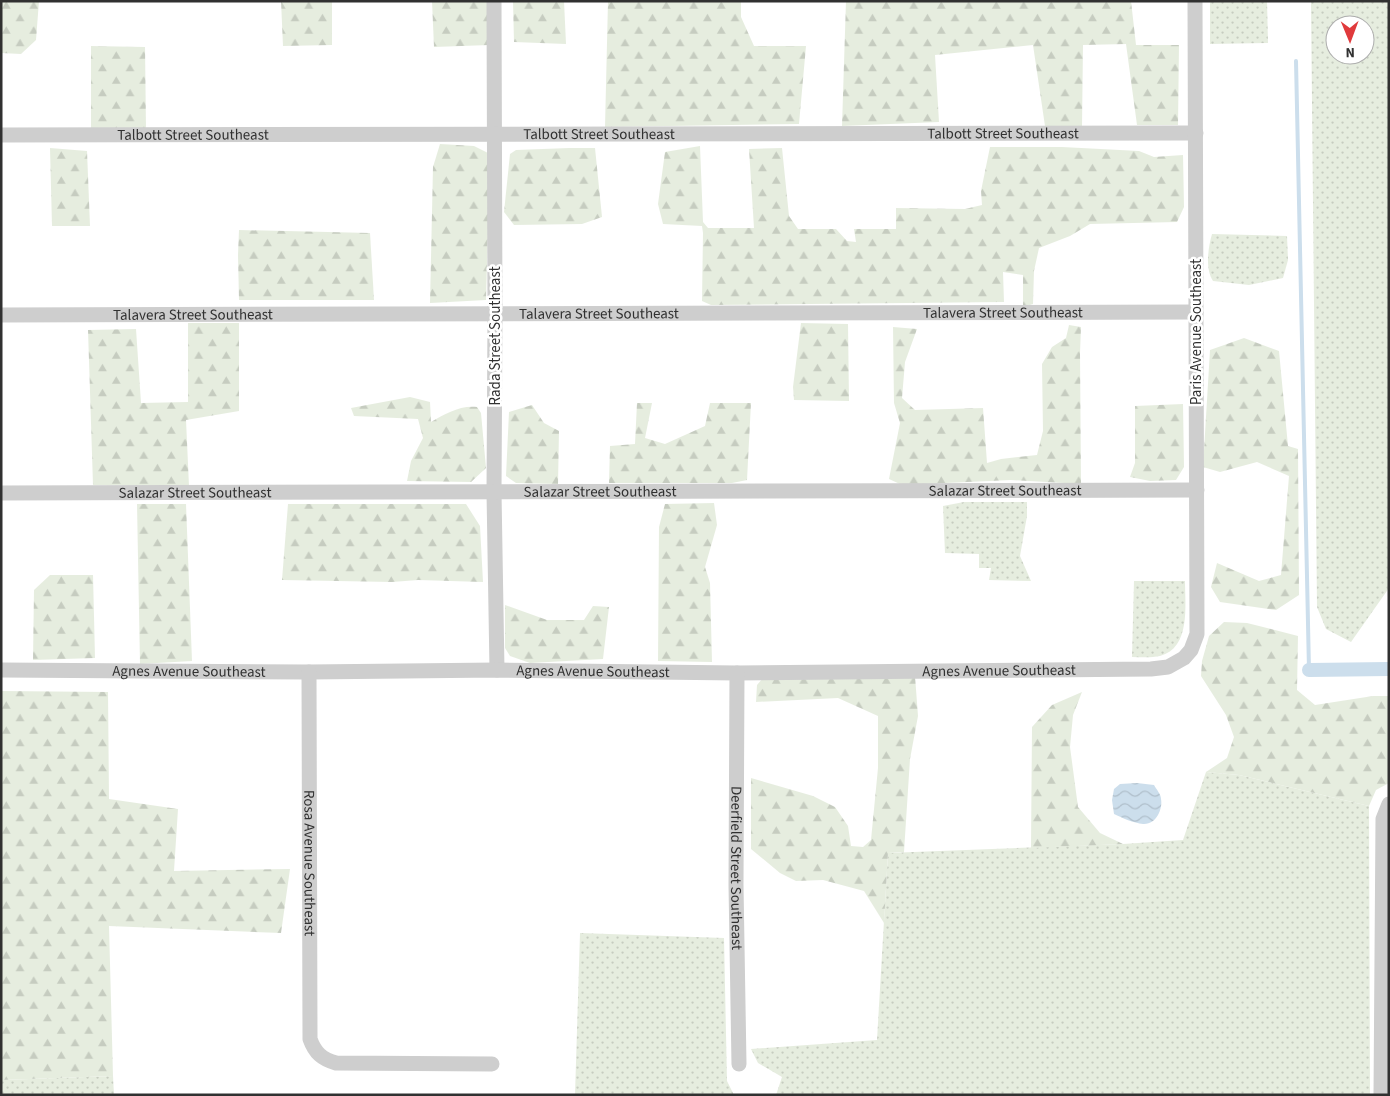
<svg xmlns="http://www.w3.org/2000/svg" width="1390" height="1096" font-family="'Source Sans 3',sans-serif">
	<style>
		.grass { fill: url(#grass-dots); fill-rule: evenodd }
		.forest { fill: url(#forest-firs) }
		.water { fill: url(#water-waves) }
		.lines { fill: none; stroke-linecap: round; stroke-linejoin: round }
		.stream { stroke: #ccdeec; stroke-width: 4 }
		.canal { stroke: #ccdeec; stroke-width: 14 }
		.minor { stroke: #cecece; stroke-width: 15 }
		.labels { text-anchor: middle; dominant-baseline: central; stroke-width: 5; stroke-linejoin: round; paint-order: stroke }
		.street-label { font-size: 15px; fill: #313131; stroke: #fff }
	</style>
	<defs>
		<pattern id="grass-dots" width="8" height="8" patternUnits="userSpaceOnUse" patternTransform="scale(1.25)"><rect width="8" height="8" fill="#e6eddf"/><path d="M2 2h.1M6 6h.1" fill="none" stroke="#c6ccc0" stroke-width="1.8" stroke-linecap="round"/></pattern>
		<pattern id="forest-firs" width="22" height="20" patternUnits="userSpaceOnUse" patternTransform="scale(1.25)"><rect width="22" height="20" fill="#e6eddf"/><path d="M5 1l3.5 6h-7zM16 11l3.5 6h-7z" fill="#c6ccc0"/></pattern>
		<pattern id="water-waves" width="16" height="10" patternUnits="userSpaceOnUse" patternTransform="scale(1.25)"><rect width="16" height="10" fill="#ccdeec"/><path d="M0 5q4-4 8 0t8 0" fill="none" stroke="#b0bfcb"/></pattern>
	</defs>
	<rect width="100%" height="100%" fill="#fff"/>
	<g class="grass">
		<polygon points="1210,1 1267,1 1268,43 1210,44"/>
		<path d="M1311,1H1389V588L1351,642L1326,629L1317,607ZM1335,25H1365V55H1335Z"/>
		<path d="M1212,234L1287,236L1288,260L1283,278L1249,285L1213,281C1205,269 1208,248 1212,234Z"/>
		<polygon points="964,502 1027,502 1027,516 1020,556 1031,581 989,580 991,568 979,568 979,554 945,553 943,506"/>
		<path d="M1134,581H1185C1185,605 1191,648 1160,656C1151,658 1141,657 1132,657Z"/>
		<polygon points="1206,772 1239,775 1369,806 1370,1095 776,1095 782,1077 758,1063 751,1049 877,1040 888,853 1123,844 1183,840"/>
		<polygon points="580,933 724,938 727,1081 734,1095 575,1095"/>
		<polygon points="113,1076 114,1095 1,1095 1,1080"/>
	</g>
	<g class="forest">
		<polygon points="1,1 39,1 36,40 21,54 1,53"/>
		<polygon points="281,1 332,1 332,45 283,46"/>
		<polygon points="432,1 489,1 489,45 434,47"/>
		<polygon points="513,1 564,1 566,44 514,42"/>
		<polygon points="608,1 741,1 741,17 754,46 806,46 799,124 605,127"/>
		<polygon points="846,1 1131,1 1136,45 1179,45 1178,125 1137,125 1126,44 1083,45 1082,126 1045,126 1033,45 935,55 939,122 842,126"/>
		<polygon points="91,46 145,47 146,129 91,129"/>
		<polygon points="440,144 474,146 490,154 486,300 430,303 433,167"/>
		<polygon points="700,146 703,222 708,228 754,228 749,149 782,148 789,216 798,229 836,229 847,241 856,242 854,229 896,229 896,208 965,209 982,205 981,191 990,147 1062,147 1139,151 1154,157 1183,155 1184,207 1177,222 1090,224 1070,236 1039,248 1034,271 1033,304 1023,307 1023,275 1003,272 1004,302 711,305 702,301 703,233 702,226 663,224 658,204 665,152"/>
		<polygon points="50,148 87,151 90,226 52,226"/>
		<polygon points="569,148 595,148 602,217 582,224 514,225 504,212 510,154 516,150"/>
		<polygon points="239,230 370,233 374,300 239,300 238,255"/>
		<polygon points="188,323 239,323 239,411 186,420 189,486 93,485 88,330 136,329 141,403 188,402"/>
		<polygon points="801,323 848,324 849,401 794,400 793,387"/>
		<polygon points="1069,325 1081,327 1080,353 1081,484 1011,480 902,485 889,479 900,423 894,403 893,327 917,329 905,362 902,398 915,410 983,408 987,463 1001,459 1037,455 1043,431 1042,364 1052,347 1066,338"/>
		<polygon points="1244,338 1279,351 1288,446 1298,449 1299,595 1276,610 1220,602 1211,587 1217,563 1259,581 1281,575 1289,476 1257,462 1220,472 1203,467 1210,350"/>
		<path d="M410,397L430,402L431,422C445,414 460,405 477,407L481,413L486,468L471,482L407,481L411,461L423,438L418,419L354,416L351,408Z"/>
		<polygon points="637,403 652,403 645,438 665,444 705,426 710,403 751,403 747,480 732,483 609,483 610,446 635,444"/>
		<polygon points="1183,404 1184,467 1176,480 1150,481 1130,477 1135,463 1135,406"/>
		<polygon points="532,405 544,423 559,431 558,484 516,483 506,476 509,412"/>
		<polygon points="714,503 717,525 705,567 710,583 712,662 658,661 659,527 665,504"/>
		<polygon points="137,504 186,504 192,661 140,664"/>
		<polygon points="288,504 466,504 480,526 483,582 418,580 392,582 282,580"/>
		<polygon points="50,575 93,575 95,658 33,660 34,590"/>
		<polygon points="505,605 547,620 584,620 593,606 609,607 603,659 530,663 510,656 505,648"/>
		<polygon points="1224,622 1247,623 1298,636 1297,690 1315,705 1373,696 1389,696 1389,783 1376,790 1369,806 1239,775 1206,772 1227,758 1234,737 1226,715 1201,676 1202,661 1209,636"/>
		<polygon points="915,676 918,716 910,759 904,852 888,853 884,923 864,891 823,880 796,881 780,873 751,849 751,778 813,796 835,807 848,826 851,846 863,847 871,840 878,768 878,716 838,698 756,702 757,685 763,678"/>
		<polygon points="1,691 108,692 109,799 178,809 174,871 290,869 281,933 109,926 113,1076 1,1080"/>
		<polygon points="1082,692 1073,715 1070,747 1078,807 1100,833 1123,844 1031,848 1032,727 1052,705"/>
	</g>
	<path class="water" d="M1137,783L1154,785C1156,789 1161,794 1161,799C1163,809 1156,825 1143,824C1134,823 1122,818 1114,814L1112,800L1114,789L1120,784Z"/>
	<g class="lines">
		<polyline class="stream" points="1296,61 1309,670"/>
		<polyline class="canal" points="1309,670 1389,669"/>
		<g class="minor">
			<polyline points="494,1 495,313 494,492 497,670"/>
			<path id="s1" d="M1,135L1196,133"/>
			<path id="s2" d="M1,315L1196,312"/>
			<path id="s3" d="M1,493L1197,490"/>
			<path id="s4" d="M1,670L309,672L497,670L737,673L1151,669L1168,667L1184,658L1191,650L1197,634L1195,1"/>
			<path id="s5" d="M309,672L310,1039C315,1053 322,1059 336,1063L492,1064"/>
			<path id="s6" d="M737,673L736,885L739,1064"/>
			<polyline points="1381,1095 1383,819 1389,804"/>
		</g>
	</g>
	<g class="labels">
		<g class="street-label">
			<text stroke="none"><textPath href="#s1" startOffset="598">Talbott Street Southeast</textPath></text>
			<text stroke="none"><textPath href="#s1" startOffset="1002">Talbott Street Southeast</textPath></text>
			<text stroke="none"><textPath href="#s1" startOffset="192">Talbott Street Southeast</textPath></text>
			<text stroke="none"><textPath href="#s2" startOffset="1002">Talavera Street Southeast</textPath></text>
			<text stroke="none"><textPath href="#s2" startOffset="598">Talavera Street Southeast</textPath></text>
			<text stroke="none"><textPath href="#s2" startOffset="192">Talavera Street Southeast</textPath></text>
			<text transform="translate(1196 332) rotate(-90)">Paris Avenue Southeast</text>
			<text transform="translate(495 336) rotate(-90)">Rada Street Southeast</text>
			<text stroke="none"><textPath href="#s3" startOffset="1004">Salazar Street Southeast</textPath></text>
			<text stroke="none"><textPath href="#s3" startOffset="194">Salazar Street Southeast</textPath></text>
			<text stroke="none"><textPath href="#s3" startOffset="599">Salazar Street Southeast</textPath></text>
			<text stroke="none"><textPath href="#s4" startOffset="998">Agnes Avenue Southeast</textPath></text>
			<text stroke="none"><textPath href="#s4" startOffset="188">Agnes Avenue Southeast</textPath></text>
			<text stroke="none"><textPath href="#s4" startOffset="592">Agnes Avenue Southeast</textPath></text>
			<text stroke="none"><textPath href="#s5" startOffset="191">Rosa Avenue Southeast</textPath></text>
			<text stroke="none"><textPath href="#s6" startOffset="195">Deerfield Street Southeast</textPath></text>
		</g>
	</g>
	<rect width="1390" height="1096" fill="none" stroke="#313131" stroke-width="5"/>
	<g transform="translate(1350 40) rotate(179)"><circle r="24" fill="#ffffff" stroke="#adadad"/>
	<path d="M0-4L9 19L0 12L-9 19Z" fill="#e03a3c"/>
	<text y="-8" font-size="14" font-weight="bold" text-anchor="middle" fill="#313131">N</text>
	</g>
</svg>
